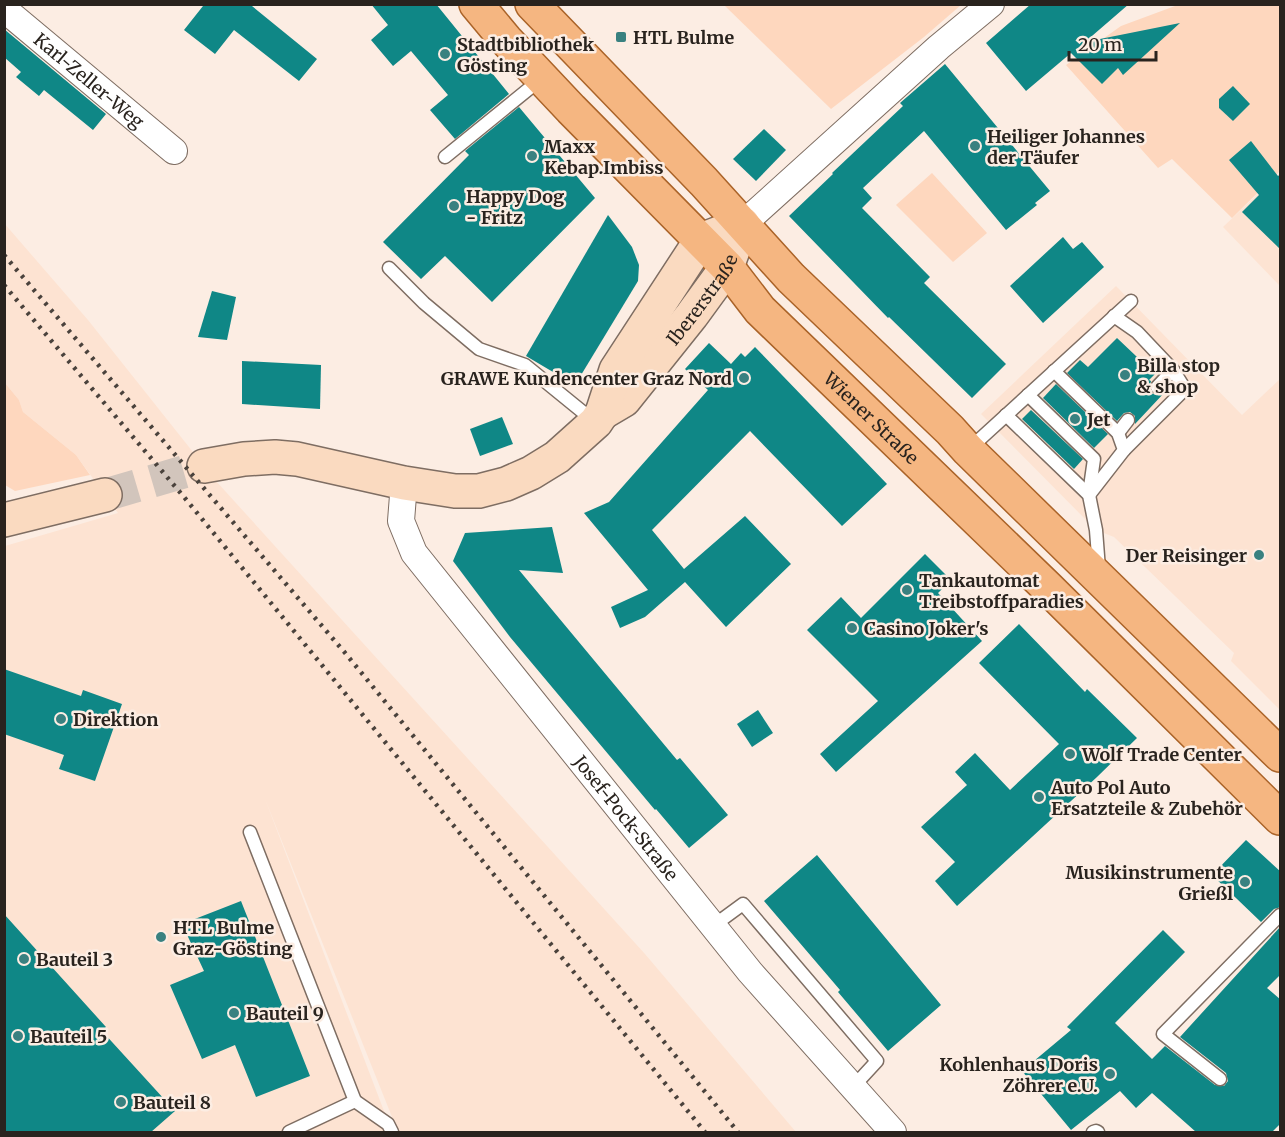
<svg xmlns="http://www.w3.org/2000/svg" width="1285" height="1137" font-family="Merriweather,serif">
	<style>
		.built { fill: #fde3d2 }
		.green { fill: #fed7be }
		.building { fill: #0f8786 }
		.lines { fill: none; stroke-linecap: round; stroke-linejoin: round }
		.secondary-tunnel { stroke: #d2c5bc; stroke-width: 33; stroke-dasharray: 33 16; stroke-linecap: butt }
		.lane-casing { stroke: #7e6d62; stroke-width: 15 }
		.street-casing { stroke: #7e6d62; stroke-width: 28 }
		.secondary-casing { stroke: #7e6d62; stroke-width: 36 }
		.primary-casing { stroke: #aa6328; stroke-width: 36 }
		.lane { stroke: #fff; stroke-width: 12 }
		.street { stroke: #fff; stroke-width: 26 }
		.secondary { stroke: #fadac0; stroke-width: 33 }
		.primary { stroke: #f5b681; stroke-width: 33 }
		.rail { stroke: #4a423c; stroke-width: 4.5; stroke-dasharray: 3 6; stroke-linecap: butt }
		.poi-dot { fill: #398180; stroke: #fcede3; stroke-width: 2 }
		.labels { text-anchor: middle; dominant-baseline: central; stroke-width: 5; stroke-linejoin: round; paint-order: stroke }
		.poi-label { font-size: 18px; font-weight: bold; fill: #29231e; stroke: #fcede3; text-anchor: start }
		.street-label { font-size: 18px; fill: #29231e; stroke: #fcede3 }
	</style>
	<rect width="100%" height="100%" fill="#fcede3"/>
	<g class="built">
		<polygon points="1280,173 1280,286 1223,227"/>
		<polygon points="4,223 88,320 216,481 645,954 796,1132 398,1132 265,799 392,1132 5,1132 5,546 118,513 76,455 23,412 19,400 5,383"/>
		<polygon points="1116,286 1242,415 1280,379 1280,710 1231,661 1234,653 1114,537 1096,530 981,414"/>
	</g>
	<g class="green">
		<polygon points="1201,4 1280,5 1280,171 1232,218 1172,159 1158,168 1066,65 1121,26 1175,6"/>
		<polygon points="724,5 961,5 924,37 831,109"/>
		<polygon points="932,173 987,233 953,262 896,205"/>
		<polygon points="5,383 19,400 23,412 76,455 90,475 15,491 5,485"/>
	</g>
	<g class="building">
		<polygon points="201,4 253,4 252,6 317,59 299,81 234,30 215,54 184,30 203,6"/>
		<polygon points="371,4 436,4 509,94 455,139 430,110 448,95 411,51 393,66 371,40 388,25"/>
		<polygon points="1031,4 1129,4 1085,42 1180,23 1123,75 1118,68 1102,84 1071,53 1026,91 986,43"/>
		<polygon points="4,29 106,114 93,130 44,90 39,96 16,77 21,72 4,57"/>
		<polygon points="945,64 1050,191 1035,203 1037,205 1006,230 924,131 863,188 872,198 862,208 930,277 924,283 1006,364 972,398 889,317 888,318 789,216 833,174 832,173 903,106 900,103"/>
		<polygon points="1233,86 1250,104 1233,121 1219,108 1219,99"/>
		<polygon points="519,107 595,198 492,302 445,256 421,279 383,242 469,155 465,151"/>
		<polygon points="764,129 786,150 756,181 733,159"/>
		<polygon points="1251,141 1278,176 1281,174 1281,250 1242,212 1259,195 1229,160"/>
		<polygon points="608,215 632,247 639,265 638,281 575,385 526,356"/>
		<polygon points="1063,237 1073,249 1082,242 1104,267 1043,323 1010,286"/>
		<polygon points="212,291 236,297 227,340 198,337"/>
		<polygon points="1117,338 1155,374 1149,380 1151,381 1149,389 1151,393 1156,395 1164,393 1135,424 1135,416 1130,412 1124,413 1117,421 1067,373 1080,360 1088,367"/>
		<polygon points="709,343 731,364 741,353 745,357 755,347 887,484 842,526 750,431 652,530 684,569 745,516 791,564 726,627 685,582 645,617 620,628 611,607 648,590 584,513 609,502 708,390 685,369"/>
		<polygon points="242,361 321,365 320,409 242,404"/>
		<polygon points="1056,384 1108,434 1094,448 1043,398"/>
		<polygon points="1031,410 1083,459 1074,469 1022,419"/>
		<polygon points="502,417 513,444 480,456 470,429"/>
		<polygon points="552,527 563,573 519,570 677,760 680,758 728,815 689,848 656,809 655,810 510,637 453,561 465,533"/>
		<polygon points="925,554 951,580 938,593 982,641 836,772 820,754 878,701 807,630 841,597 861,618"/>
		<polygon points="1019,624 1085,692 1087,689 1137,738 1097,777 957,906 935,881 955,862 921,827 967,785 955,772 975,753 1010,790 1059,744 979,663"/>
		<polygon points="4,669 81,696 83,690 122,704 95,781 59,769 64,755 4,734"/>
		<polygon points="758,710 773,733 752,747 737,724"/>
		<polygon points="1246,840 1281,872 1281,907 1274,909 1261,922 1212,875"/>
		<polygon points="817,855 941,1005 888,1051 838,992 840,990 764,901"/>
		<polygon points="241,901 310,1076 256,1097 235,1045 202,1059 170,985 204,971 182,924"/>
		<polygon points="4,914 106,1027 102,1031 175,1111 151,1132 4,1132"/>
		<polygon points="1281,926 1281,974 1267,988 1281,1000 1281,1123 1272,1132 1196,1132 1152,1093 1136,1108 1120,1091 1071,1130 1022,1071 1071,1030 1067,1027 1163,930 1185,952 1115,1023 1152,1059 1165,1046 1215,1085 1224,1086 1228,1081 1226,1073 1180,1037"/>
	</g>
	<g class="lines">
		<polyline class="secondary-tunnel" points="105,495 204,466"/>
		<defs>
			<g id="lane">
				<polyline points="445,157 541,79"/>
				<polyline points="389,268 424,303 479,349 525,365 595,422"/>
				<polyline points="1114,316 1137,332 1173,370 1157,387"/>
				<polyline points="1054,371 1118,433 1124,450 1089,495"/>
				<polyline points="1028,395 1094,459 1089,494"/>
				<polyline points="1006,415 1089,495 1096,530 1099,569"/>
				<polyline points="1118,433 1128,420"/>
				<polyline points="968,450 1131,301"/>
				<polyline points="1124,450 1185,389 1173,370"/>
				<polyline points="250,832 355,1101 289,1132"/>
				<polyline points="713,926 743,904 877,1061 853,1087"/>
				<polyline points="1220,1079 1163,1034 1280,915"/>
				<polyline points="355,1101 388,1124 392,1132"/>
				<polyline points="1093,1132 1096,1131 1098,1132"/>
			</g>
			<g id="street">
				<path id="s1" d="M4,9L174,151"/>
				<polyline points="743,224 939,47 991,4"/>
				<path id="s2" d="M404,483L401,521L414,553L750,972L893,1132"/>
			</g>
			<g id="secondary">
				<path id="s3" d="M602,413L624,400L692,315L727,267L736,242"/>
				<polyline points="204,466 244,459 275,457 297,459 404,483 455,491 479,491 506,484 531,473 557,457 596,422 602,413 616,370 701,240 743,224"/>
				<polyline points="4,520 105,495"/>
			</g>
			<g id="primary">
				<path id="s4" d="M476,4L506,40L571,109L727,267L760,310L1048,588L1280,818"/>
				<polyline points="532,4 704,182 791,278 950,430 968,450 1280,755"/>
			</g>
		</defs>
		<use href="#lane" class="lane-casing"/>
		<use href="#street" class="street-casing"/>
		<use href="#secondary" class="secondary-casing"/>
		<use href="#primary" class="primary-casing"/>
		<use href="#lane" class="lane"/>
		<use href="#street" class="street"/>
		<use href="#secondary" class="secondary"/>
		<use href="#primary" class="primary"/>
		<g class="rail">
			<polyline points="4,255 346,654 738,1132"/>
			<polyline points="4,285 184,497 705,1132"/>
		</g>
	</g>
	<g class="poi-dot">
		<rect x="615" y="31" width="12" height="12" rx="3"/>
		<circle cx="445" cy="54" r="6"/>
		<circle cx="975" cy="146" r="6"/>
		<circle cx="532" cy="156" r="6"/>
		<circle cx="454" cy="206" r="6"/>
		<circle cx="1125" cy="375" r="6"/>
		<circle cx="744" cy="378" r="6"/>
		<circle cx="1075" cy="419" r="6"/>
		<circle cx="1259" cy="555" r="6"/>
		<circle cx="907" cy="590" r="6"/>
		<circle cx="852" cy="628" r="6"/>
		<circle cx="61" cy="719" r="6"/>
		<circle cx="1070" cy="754" r="6"/>
		<circle cx="1039" cy="797" r="6"/>
		<circle cx="1245" cy="882" r="6"/>
		<circle cx="161" cy="937" r="6"/>
		<circle cx="24" cy="959" r="6"/>
		<circle cx="234" cy="1013" r="6"/>
		<circle cx="18" cy="1036" r="6"/>
		<circle cx="1110" cy="1074" r="6"/>
		<circle cx="121" cy="1102" r="6"/>
	</g>
	<g class="labels">
		<g class="poi-label">
			<text x="633" y="37">HTL Bulme</text>
			<text x="457" y="44">Stadtbibliothek<tspan x="457" dy="21">Gösting</tspan></text>
			<text x="987" y="136">Heiliger Johannes<tspan x="987" dy="21">der Täufer</tspan></text>
			<text x="544" y="146">Maxx<tspan x="544" dy="21">Kebap.Imbiss</tspan></text>
			<text x="466" y="196">Happy Dog<tspan x="466" dy="21">- Fritz</tspan></text>
			<text x="1137" y="365">Billa stop<tspan x="1137" dy="21">&amp; shop</tspan></text>
			<text x="732" y="378" text-anchor="end">GRAWE Kundencenter Graz Nord</text>
			<text x="1087" y="419">Jet</text>
			<text x="1247" y="555" text-anchor="end">Der Reisinger</text>
			<text x="919" y="580">Tankautomat<tspan x="919" dy="21">Treibstoffparadies</tspan></text>
			<text x="864" y="628">Casino Joker's</text>
			<text x="73" y="719">Direktion</text>
			<text x="1082" y="754">Wolf Trade Center</text>
			<text x="1051" y="787">Auto Pol Auto<tspan x="1051" dy="21">Ersatzteile &amp; Zubehör</tspan></text>
			<text x="1233" y="872" text-anchor="end">Musikinstrumente<tspan x="1233" dy="21">Grießl</tspan></text>
			<text x="173" y="927">HTL Bulme<tspan x="173" dy="21">Graz-Gösting</tspan></text>
			<text x="36" y="959">Bauteil 3</text>
			<text x="246" y="1013">Bauteil 9</text>
			<text x="30" y="1036">Bauteil 5</text>
			<text x="1098" y="1064" text-anchor="end">Kohlenhaus Doris<tspan x="1098" dy="21">Zöhrer e.U.</tspan></text>
			<text x="133" y="1102">Bauteil 8</text>
		</g>
		<g class="street-label">
			<text stroke="none"><textPath href="#s1" startOffset="111">Karl-Zeller-Weg</textPath></text>
			<text stroke="none"><textPath href="#s3" startOffset="153">Ibererstraße</textPath></text>
			<text stroke="none"><textPath href="#s4" startOffset="573">Wiener Straße</textPath></text>
			<text stroke="none"><textPath href="#s2" startOffset="412">Josef-Pock-Straße</textPath></text>
		</g>
	</g>
	<rect width="1285" height="1137" fill="none" stroke="#29231e" stroke-width="12"/>
	<path d="M1069 51v9h87v-9" fill="none" stroke="#29231e" stroke-width="3"/>
	<text x="1078" y="51" font-size="18" fill="#29231e" stroke="#fcede3" stroke-width="4.5" paint-order="stroke">20 m</text>
</svg>
